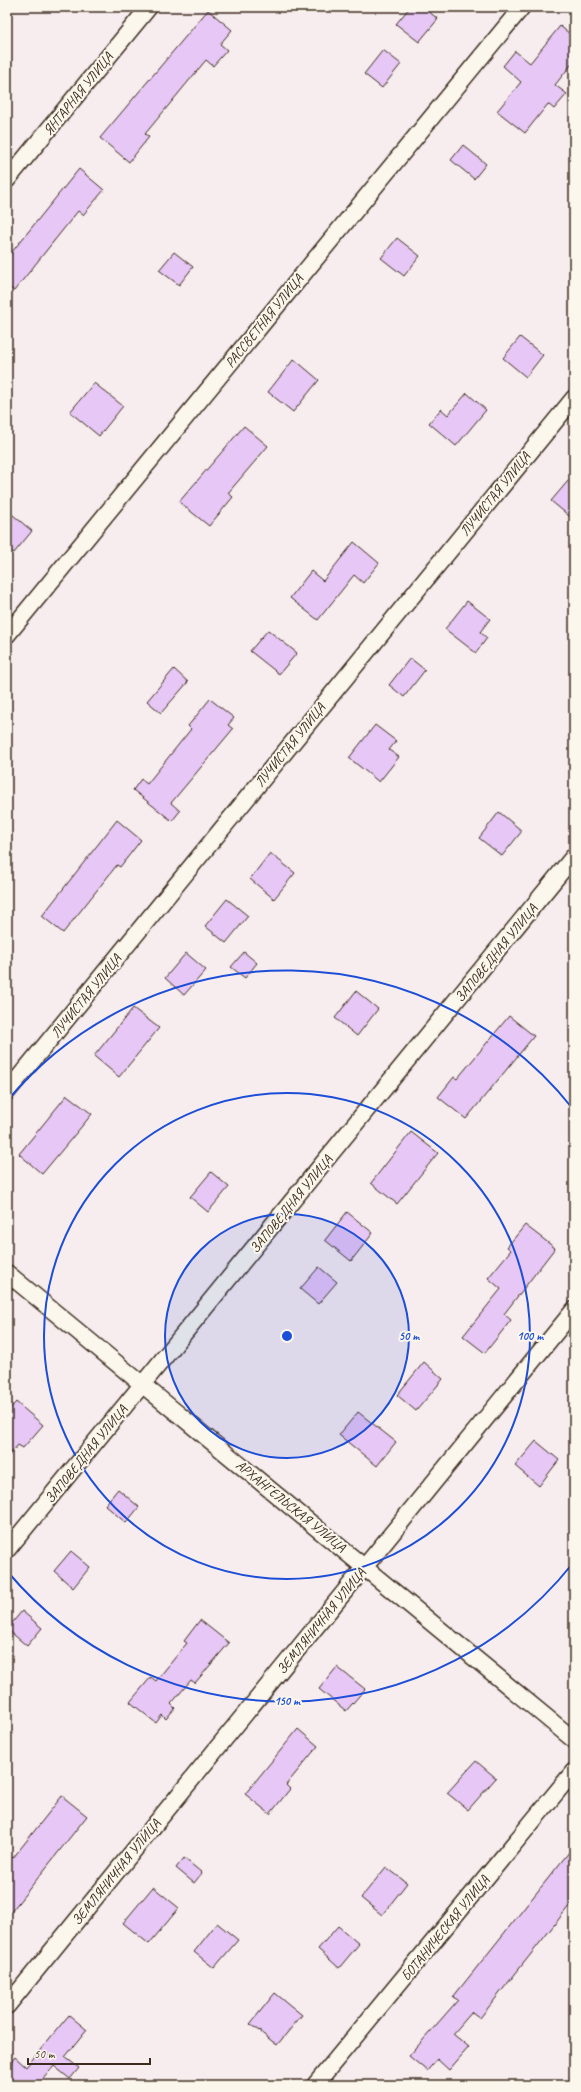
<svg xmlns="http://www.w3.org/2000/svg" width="581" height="2092" font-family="Caveat,sans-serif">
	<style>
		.building { fill: #e6c7f5; stroke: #3b2a1e }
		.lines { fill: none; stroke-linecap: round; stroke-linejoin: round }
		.street-casing { stroke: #3b2a1e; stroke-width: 19 }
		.street { stroke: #fbf7ec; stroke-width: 16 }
		.ring { fill: none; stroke: #1d4ed8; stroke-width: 2 }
		.labels { text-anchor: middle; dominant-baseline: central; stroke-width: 4; stroke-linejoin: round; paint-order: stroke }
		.street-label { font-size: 14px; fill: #3b2a1e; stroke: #fbf7ec }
		.centre { fill: #1d4ed8; stroke: #fbf7ec; stroke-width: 2 }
		.ring-label { font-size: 12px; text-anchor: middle; font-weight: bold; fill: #1d4ed8; stroke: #fbf7ec; stroke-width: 4; stroke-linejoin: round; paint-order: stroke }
	</style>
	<rect width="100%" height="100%" fill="#f7edee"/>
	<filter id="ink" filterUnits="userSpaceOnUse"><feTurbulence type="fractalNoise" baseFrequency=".025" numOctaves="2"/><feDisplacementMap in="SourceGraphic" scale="8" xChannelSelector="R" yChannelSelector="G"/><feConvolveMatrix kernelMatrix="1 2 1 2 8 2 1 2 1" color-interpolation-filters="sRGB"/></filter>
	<g filter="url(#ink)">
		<g class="building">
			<polygon points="410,7 423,7 438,19 419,42 396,24"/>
			<polygon points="208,10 232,30 220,44 227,50 213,66 206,60 145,134 149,137 129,162 100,138"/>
			<polygon points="560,26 574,37 574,61 555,85 567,94 554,109 548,104 525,133 497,111 521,82 503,66 515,51 530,63"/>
			<polygon points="383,50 401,64 382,88 364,74"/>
			<polygon points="463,145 486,164 474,179 451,160"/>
			<polygon points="79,169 104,190 83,215 78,211 14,291 7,285 7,258"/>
			<polygon points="397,238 420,256 404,276 381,258"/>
			<polygon points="174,252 193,267 179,285 159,270"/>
			<polygon points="520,337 543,355 526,377 503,358"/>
			<polygon points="294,359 319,380 293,412 268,392"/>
			<polygon points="94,383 123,406 99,436 70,412"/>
			<polygon points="467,393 486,410 456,446 429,423 441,409 448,415"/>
			<polygon points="244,426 268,446 228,493 233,497 209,526 179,502"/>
			<polygon points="574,474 574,520 551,501"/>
			<polygon points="7,510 32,531 14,553 7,548"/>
			<polygon points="354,542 379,563 363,583 354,575 318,620 290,598 311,571 323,581"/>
			<polygon points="467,601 490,619 480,632 487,638 476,653 445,629"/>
			<polygon points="268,630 297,653 279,674 250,651"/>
			<polygon points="410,658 425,670 404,697 389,685"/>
			<polygon points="174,669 188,682 161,713 147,701"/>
			<polygon points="210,699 234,718 228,725 233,729 171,803 180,811 172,821 133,790 141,779 147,784 191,729 188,726"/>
			<polygon points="375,725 396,741 389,750 399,757 379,782 349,758"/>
			<polygon points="499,812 522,831 502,856 479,838"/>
			<polygon points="117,820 141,840 120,867 117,865 63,933 42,916"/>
			<polygon points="270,853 295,873 274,899 250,879"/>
			<polygon points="227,899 248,916 226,943 205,926"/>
			<polygon points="244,952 257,963 245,978 231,967"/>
			<polygon points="186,953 206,970 184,995 165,978"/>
			<polygon points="356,991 378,1009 357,1036 335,1018"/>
			<polygon points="133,1008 159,1028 119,1077 94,1056"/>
			<polygon points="509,1016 534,1036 466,1119 438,1097 454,1077 457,1079"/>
			<polygon points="67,1095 92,1114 42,1174 19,1154"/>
			<polygon points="411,1132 438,1153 397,1204 371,1183"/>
			<polygon points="211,1172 229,1187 208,1212 190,1197"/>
			<polygon points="347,1212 373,1233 351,1261 325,1240"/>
			<polygon points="525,1225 555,1248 504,1314 511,1320 485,1353 463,1336 501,1289 488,1278 511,1250 507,1247"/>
			<polygon points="319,1267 337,1282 318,1304 300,1289"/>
			<polygon points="424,1362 443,1379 416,1411 397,1395"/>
			<polygon points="16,1402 43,1425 23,1448 18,1445 7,1458 7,1412"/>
			<polygon points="358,1412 396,1442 377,1466 339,1435"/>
			<polygon points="536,1441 559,1460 539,1486 515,1466"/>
			<polygon points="118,1489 139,1507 126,1523 105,1505"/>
			<polygon points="71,1551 90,1567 73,1588 54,1571"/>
			<polygon points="22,1611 42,1628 27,1646 7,1629"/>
			<polygon points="200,1620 229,1643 195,1683 191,1680 171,1704 175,1708 166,1719 162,1715 156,1723 130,1702 151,1677 156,1681 187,1643 184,1641"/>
			<polygon points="337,1667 365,1689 346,1711 319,1689"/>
			<polygon points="298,1729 318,1746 286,1785 290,1789 270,1814 245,1794"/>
			<polygon points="476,1761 496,1778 468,1810 447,1793"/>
			<polygon points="62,1796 87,1816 7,1917 7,1853 13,1858"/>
			<polygon points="574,1846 574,1900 480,2018 472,2012 453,2034 469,2047 449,2070 437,2059 427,2071 409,2056 458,2000 453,1997"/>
			<polygon points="184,1858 202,1873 194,1883 176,1868"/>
			<polygon points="386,1867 407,1883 382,1915 361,1898"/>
			<polygon points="153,1887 179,1908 149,1944 123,1923"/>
			<polygon points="217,1923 238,1940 214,1968 194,1952"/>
			<polygon points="338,1926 359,1944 339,1968 318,1949"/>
			<polygon points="275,1993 302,2015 277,2045 250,2024"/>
			<polygon points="69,2015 87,2030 65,2057 79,2068 70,2079 54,2066 38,2085 7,2085 7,2067 15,2057 26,2067"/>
		</g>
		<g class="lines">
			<defs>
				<g id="street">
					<polyline points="7,180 149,7"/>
					<polyline points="7,635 522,7"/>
					<polyline points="7,1092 574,398"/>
					<polyline points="7,1273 574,1740"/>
					<polyline points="7,1550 574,856"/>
					<polyline points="7,2006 574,1310"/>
					<polyline points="315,2085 574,1771"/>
				</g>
			</defs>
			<use href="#street" class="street-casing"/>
			<use href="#street" class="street"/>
		</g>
	</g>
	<circle cx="287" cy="1336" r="122" fill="#1d4ed8" fill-opacity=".12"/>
	<g class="ring">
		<circle cx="287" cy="1336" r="122"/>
		<circle cx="287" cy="1336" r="243"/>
		<path d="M573 1563A365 365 0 0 1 7 1571M7 1101A365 365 0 0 1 573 1109"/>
	</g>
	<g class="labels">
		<g class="street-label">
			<text transform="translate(78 94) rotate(-51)">ЯНТАРНАЯ УЛИЦА</text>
			<text transform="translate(264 321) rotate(-51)">РАССВЕТНАЯ УЛИЦА</text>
			<text transform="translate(495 494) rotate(-51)">ЛУЧИСТАЯ УЛИЦА</text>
			<text transform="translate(290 745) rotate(-51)">ЛУЧИСТАЯ УЛИЦА</text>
			<text transform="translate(496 953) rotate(-51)">ЗАПОВЕДНАЯ УЛИЦА</text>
			<text transform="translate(86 996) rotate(-51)">ЛУЧИСТАЯ УЛИЦА</text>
			<text transform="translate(291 1204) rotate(-51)">ЗАПОВЕДНАЯ УЛИЦА</text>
			<text transform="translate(86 1454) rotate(-51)">ЗАПОВЕДНАЯ УЛИЦА</text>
			<text transform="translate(291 1506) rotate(39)">АРХАНГЕЛЬСКАЯ УЛИЦА</text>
			<text transform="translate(321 1621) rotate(-51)">ЗЕМЛЯНИЧНАЯ УЛИЦА</text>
			<text transform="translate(116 1872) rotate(-51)">ЗЕМЛЯНИЧНАЯ УЛИЦА</text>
			<text transform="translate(445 1928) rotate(-51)">БОТАНИЧЕСКАЯ УЛИЦА</text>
		</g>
	</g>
	<circle cx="287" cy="1336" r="6" class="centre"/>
	<g class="ring-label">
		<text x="409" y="1340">50 m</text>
		<text x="530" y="1340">100 m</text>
		<text x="287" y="1705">150 m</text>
	</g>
	<rect width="581" height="2092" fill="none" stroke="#fbf7ec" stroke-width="24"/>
	<rect x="12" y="12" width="557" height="2068" fill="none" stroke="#3b2a1e" stroke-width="1.5" filter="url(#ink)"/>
	<path d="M28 2058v6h122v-6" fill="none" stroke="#3b2a1e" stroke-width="2"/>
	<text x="34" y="2058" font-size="12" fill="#3b2a1e" stroke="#fbf7ec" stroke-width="3" paint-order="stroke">50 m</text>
</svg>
